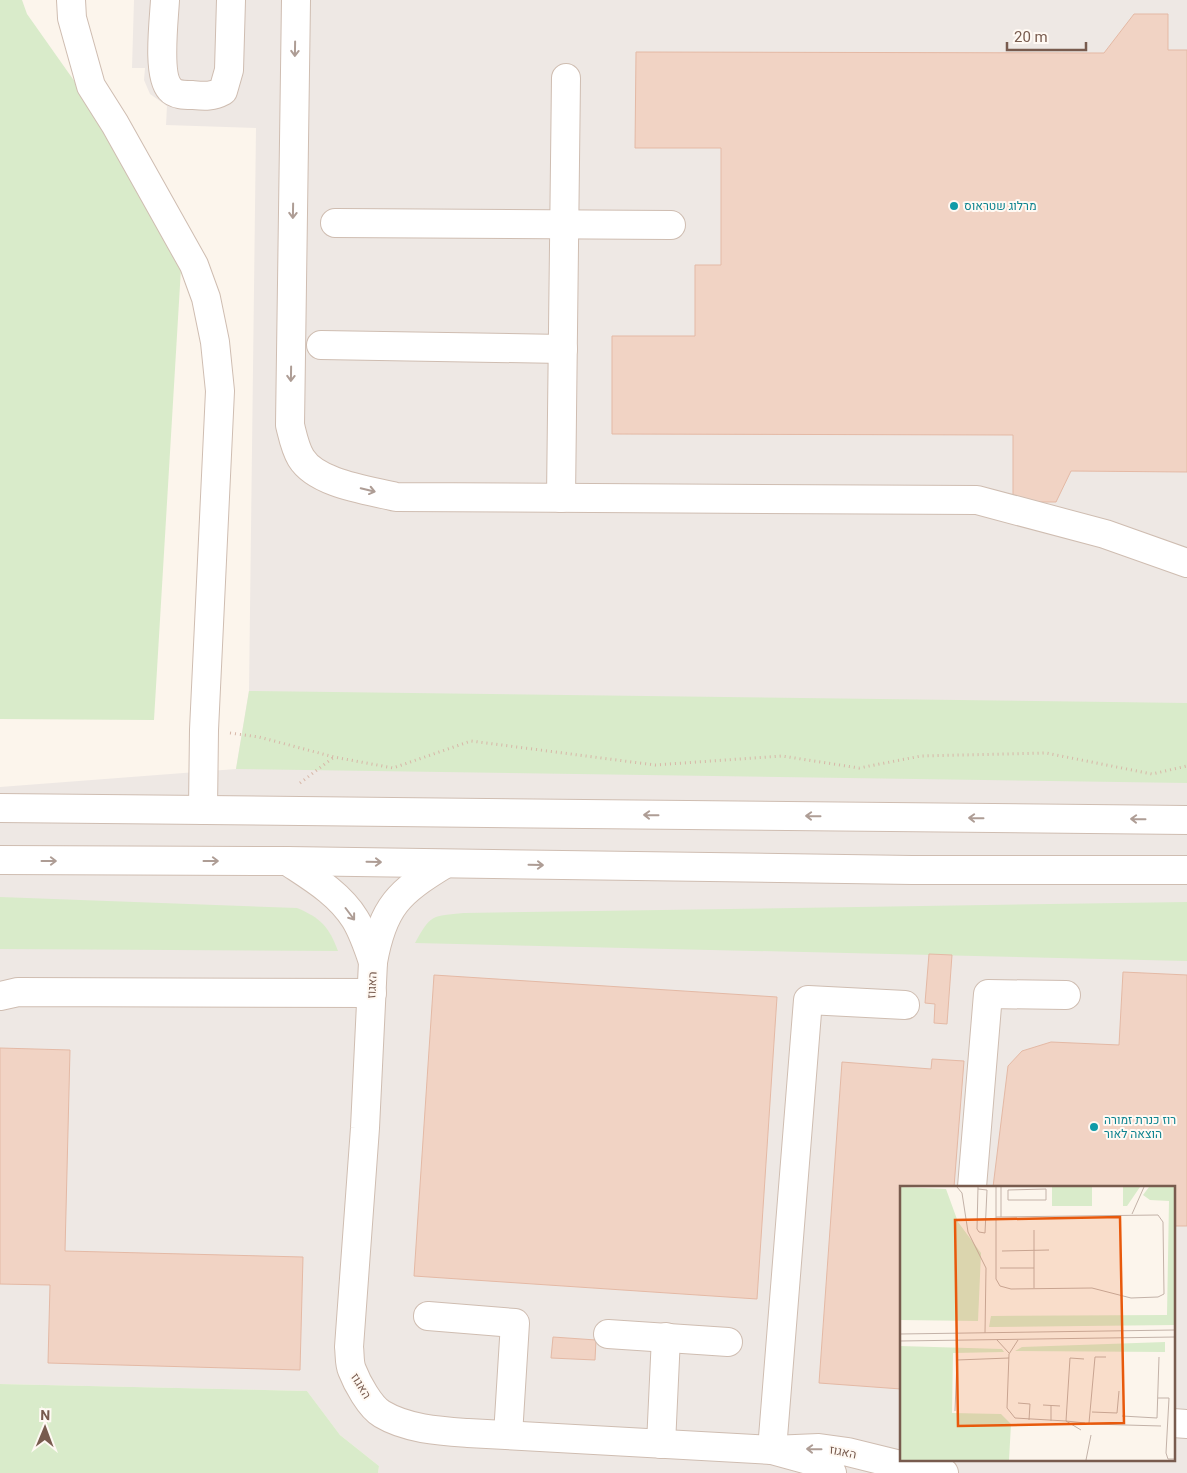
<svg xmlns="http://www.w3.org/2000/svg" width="1187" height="1473" font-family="Roboto,Heebo,sans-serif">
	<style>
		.industrial { fill: #eee8e4; fill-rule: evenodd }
		.green { fill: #d9ebca }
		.building { fill: #f1d3c4; stroke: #e4b9a5 }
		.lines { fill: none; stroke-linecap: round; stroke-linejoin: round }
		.minor-casing { stroke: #cfbdb1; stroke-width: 30 }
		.path { stroke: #d7b6a7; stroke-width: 3; stroke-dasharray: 1 4; stroke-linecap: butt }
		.minor { stroke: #fff; stroke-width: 28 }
		.oneway { stroke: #ae9d95 }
		.culture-dot { fill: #0f9aa8; stroke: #fff9f3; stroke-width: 2 }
		.labels { text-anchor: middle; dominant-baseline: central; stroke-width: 4; stroke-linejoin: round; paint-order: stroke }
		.culture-label { font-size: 12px; fill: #0d838f; stroke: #fff9f3; text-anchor: start }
		.street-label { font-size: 12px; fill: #785b4e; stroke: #fff9f3 }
		.inset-road { fill: none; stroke: #c3b2a8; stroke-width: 1 }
		.view { fill: #e8590c; fill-opacity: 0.15; stroke: #e8590c; stroke-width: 2.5 }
		.inset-edge { fill: none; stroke: #785b4e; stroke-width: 2.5 }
	</style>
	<rect width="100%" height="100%" fill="#fcf5ec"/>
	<path class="industrial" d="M134,0H1187V1473H378L379,1466L340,1435L307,1391L0,1384V787L236,769L249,691L256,128L166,125L167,106L150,94L144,80L145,68H132ZM901,1187H1173V1459H901Z"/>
	<g class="green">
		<polygon points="0,0 22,0 27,14 183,235 154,720 0,719"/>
		<polygon points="249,691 1187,703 1187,783 236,769"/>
		<path d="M0,897L297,908C321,918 329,927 338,951L0,949Z"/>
		<path d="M1187,902V961L415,943C431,914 432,916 464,913Z"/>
		<polygon points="0,1384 307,1391 340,1435 379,1466 378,1473 0,1473"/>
	</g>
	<g class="building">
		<polygon points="1134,14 1168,14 1168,50 1187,50 1187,472 1071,471 1056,502 1013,502 1013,435 612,434 612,336 695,336 695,265 721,265 721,148 635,148 636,52 1104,53"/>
		<polygon points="929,954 952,955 947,1024 934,1023 935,1004 925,1003"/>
		<polygon points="1123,972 1187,975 1187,1226 1173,1226 1173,1187 993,1187 1008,1066 1022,1051 1051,1042 1119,1045"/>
		<polygon points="434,975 777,997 757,1299 414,1276"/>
		<polygon points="0,1048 70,1050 65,1251 303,1257 300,1370 48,1363 50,1285 0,1284"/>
		<polygon points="932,1059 964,1061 954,1187 901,1187 901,1389 819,1383 842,1062 931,1069"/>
		<polygon points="553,1337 596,1340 595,1360 551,1358"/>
	</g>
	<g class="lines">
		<defs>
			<g id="minor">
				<polyline points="71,0 72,18 91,86 115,124 194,265 206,298 215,342 220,391 204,730 203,810"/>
				<path d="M165,0C164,20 157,75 170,89C175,95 185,95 192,95C204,96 212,97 223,91L229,70L231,0"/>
				<path d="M296,0L290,425C293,437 295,448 301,458C317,484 368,490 396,497L977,500L1105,534L1187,563"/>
				<polyline points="335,223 671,225"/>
				<polyline points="321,345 563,349"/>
				<polyline points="561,498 566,78"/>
				<polyline points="0,808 1187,820"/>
				<polyline points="0,860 287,861 912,870 1187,870"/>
				<path d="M287,861C311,877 339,893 355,919C363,932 368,947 373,962"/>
				<path d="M445,864C399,892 383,906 373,962L365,1128L349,1347C350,1354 349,1363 352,1370C357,1383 370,1407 382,1414C407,1429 440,1431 468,1433L772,1450L808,1000L905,1005"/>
				<polyline points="0,996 18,992 372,993"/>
				<polyline points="972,1187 988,994 1066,995"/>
				<polyline points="428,1316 515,1323 508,1435"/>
				<polyline points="608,1334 728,1342"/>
				<polyline points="1173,1423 1187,1424"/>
				<polyline points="661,1444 666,1337"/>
				<polyline points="832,1473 812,1461 772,1450 819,1448 848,1452 913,1468"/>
				<path d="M900,1473C913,1465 930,1466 944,1473"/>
			</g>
		</defs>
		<use href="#minor" class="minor-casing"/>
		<g class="path">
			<polyline points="230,733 259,737 334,757 393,768 471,741 655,765 782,756 859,768 921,756 1046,753 1152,774 1187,766"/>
			<polyline points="300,783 334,757"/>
		</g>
		<use href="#minor" class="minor"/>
	</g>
	<defs><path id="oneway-shaft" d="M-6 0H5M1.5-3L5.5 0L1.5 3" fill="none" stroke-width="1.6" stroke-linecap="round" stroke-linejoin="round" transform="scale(1.25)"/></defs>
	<g class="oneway">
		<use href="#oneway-shaft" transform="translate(295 49) rotate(91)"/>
		<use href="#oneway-shaft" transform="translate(293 211) rotate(91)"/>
		<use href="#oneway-shaft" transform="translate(291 374) rotate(91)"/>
		<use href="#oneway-shaft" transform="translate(368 490) rotate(13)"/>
		<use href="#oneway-shaft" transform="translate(651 815) rotate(-179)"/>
		<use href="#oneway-shaft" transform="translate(813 816) rotate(-179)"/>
		<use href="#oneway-shaft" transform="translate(976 818) rotate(-179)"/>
		<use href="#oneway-shaft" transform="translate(1138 819) rotate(-179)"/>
		<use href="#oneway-shaft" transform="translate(49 861)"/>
		<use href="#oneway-shaft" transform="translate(211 861)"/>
		<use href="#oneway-shaft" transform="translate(374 862) rotate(1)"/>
		<use href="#oneway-shaft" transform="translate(536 865) rotate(1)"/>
		<use href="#oneway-shaft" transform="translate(350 914) rotate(53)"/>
		<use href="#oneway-shaft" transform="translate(814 1449) rotate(-179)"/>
	</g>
	<g class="culture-dot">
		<circle cx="954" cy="206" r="5"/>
		<circle cx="1094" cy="1127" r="5"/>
	</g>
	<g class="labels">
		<g class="culture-label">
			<text x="964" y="206">מרלוג שטראוס</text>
			<text x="1104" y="1120">רוז כנרת זמורה<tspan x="1104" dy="14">הוצאה לאור</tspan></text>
		</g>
		<g class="street-label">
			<text transform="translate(372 985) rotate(-87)">האגוז</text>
			<text transform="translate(361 1386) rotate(59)">האגוז</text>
			<text transform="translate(843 1452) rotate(11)">האגוז</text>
		</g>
	</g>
	<g transform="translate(900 1186)">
		<rect width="275" height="275" fill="#fcf5ec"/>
		<path d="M0,1L46,3L58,36L81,67L78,135L0,134ZM152,1H192V20H152ZM223,1H240L227,20H223ZM249,1H275V139L89,141L91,130L267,129L269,15L250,14L243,9ZM265,156V166L115,165L122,161ZM0,160L102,163L104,166L53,167L52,227L101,228L111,238L109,274H0Z" fill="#d9ebca"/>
		<path class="inset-road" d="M57,1L62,7L68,46L86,82L85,147M78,1L77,43L79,46L85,47L87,4L78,3M96,1V93L100,100L111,103L192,102L231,112L258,111L264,108L263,36L258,29L96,31M146,3V14H108V4ZM232,28L244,1M101,31V1M134,44V102M102,65L149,64M100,82H134M0,148L275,144M97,154L109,167M118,154L109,168L107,222L115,232L166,235L170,172L184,173M0,155L275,151M258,212H269L266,267L268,273H275M118,217L130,218L129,234M143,219L160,220M55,225L57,174L109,172M192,226L217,227L219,205M222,230L257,232L259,171M151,235V219M189,237L195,171H206M191,238L261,240M181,244L166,235L185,237M186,274L191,249"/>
		<path class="view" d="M220,31L224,237L58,240L55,34Z"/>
		<rect width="275" height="275" class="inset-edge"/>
	</g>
	<g transform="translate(45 1428) rotate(1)" stroke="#fff9f3" stroke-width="4" paint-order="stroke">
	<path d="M0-4L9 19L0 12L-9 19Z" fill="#785b4e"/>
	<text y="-8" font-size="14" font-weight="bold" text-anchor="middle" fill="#785b4e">N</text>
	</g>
	<path d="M1007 42v8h79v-8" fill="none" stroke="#785b4e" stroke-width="2.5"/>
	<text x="1014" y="42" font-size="15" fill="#785b4e" stroke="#fff9f3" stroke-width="4" paint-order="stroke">20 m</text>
</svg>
